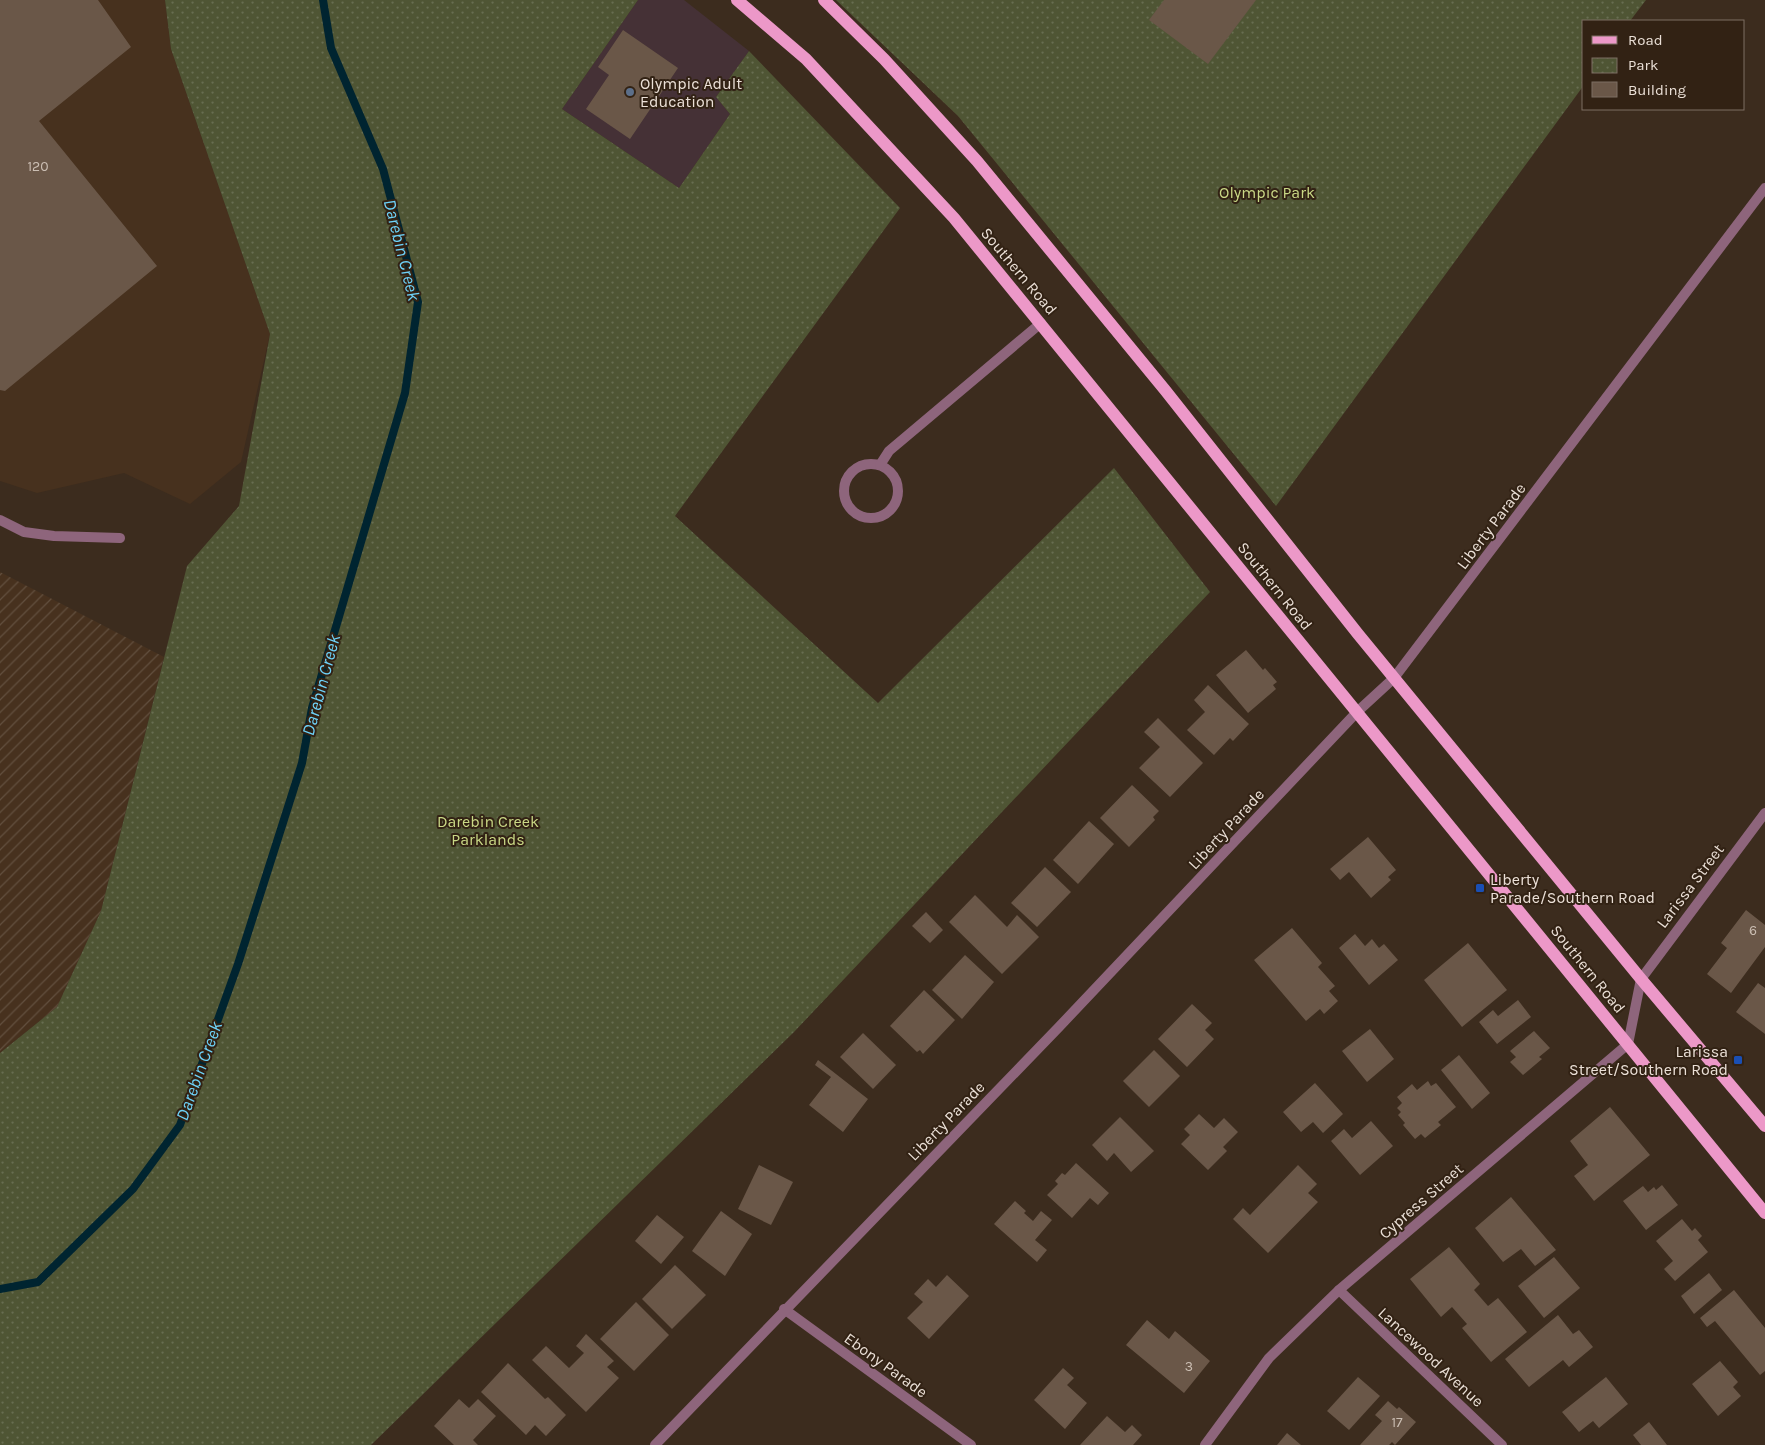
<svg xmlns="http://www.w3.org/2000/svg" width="1765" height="1445" font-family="Karla,sans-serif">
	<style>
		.built { fill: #47311e }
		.industrial { fill: url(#industrial-furrows) }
		.education { fill: #453136 }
		.park { fill: url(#park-dots) }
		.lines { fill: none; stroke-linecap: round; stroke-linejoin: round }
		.stream { stroke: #002430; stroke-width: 8 }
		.building { fill: #6a5748 }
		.minor { stroke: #8e657c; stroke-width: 10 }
		.tertiary { stroke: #8e657c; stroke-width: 10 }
		.primary { stroke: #ec98c8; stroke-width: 12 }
		.service-dot { fill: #5c6f8a; stroke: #322214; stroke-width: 2 }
		.transit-dot { fill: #1a4fb4; stroke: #322214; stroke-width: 2 }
		.labels { text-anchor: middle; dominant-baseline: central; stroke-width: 4; stroke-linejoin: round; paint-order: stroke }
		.number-label { font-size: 14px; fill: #cbbeb3 }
		.poi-label { font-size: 16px; fill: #ebe0d7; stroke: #322214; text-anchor: start }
		.park-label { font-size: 16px; fill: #cad986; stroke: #322214 }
		.street-label { font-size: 16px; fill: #ebe0d7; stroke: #322214 }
		.water-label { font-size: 18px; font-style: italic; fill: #6ed2f8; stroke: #322214 }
	</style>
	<defs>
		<pattern id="industrial-furrows" width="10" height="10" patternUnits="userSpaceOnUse" patternTransform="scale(1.25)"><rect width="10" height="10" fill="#47311e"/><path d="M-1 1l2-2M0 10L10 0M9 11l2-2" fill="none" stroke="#624f3e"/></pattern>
		<pattern id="park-dots" width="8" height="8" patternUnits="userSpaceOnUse" patternTransform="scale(1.25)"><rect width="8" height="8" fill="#4f5534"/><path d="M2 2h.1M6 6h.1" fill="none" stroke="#686d51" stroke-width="1.8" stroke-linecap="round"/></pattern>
	</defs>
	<rect width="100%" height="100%" fill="#3c2c1e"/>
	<polygon class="built" points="0,0 165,0 171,49 270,334 241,462 190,504 124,473 37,493 0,481"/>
	<polygon class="industrial" points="0,572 164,657 101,911 57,1007 0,1053"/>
	<polygon class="education" points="638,0 684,0 749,51 716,97 730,114 679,188 562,109"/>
	<g class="park">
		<polygon points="165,0 638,0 562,109 679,188 730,114 716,97 749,51 900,208 675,516 878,703 1114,468 1210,592 794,1032 371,1445 0,1445 0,1053 57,1007 101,911 187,566 239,506 270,334 171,49"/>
		<polygon points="836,0 1646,0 1630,21 1584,21 1584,85 1276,506 958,116"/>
	</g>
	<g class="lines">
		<polyline class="stream" points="0,1289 38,1282 133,1189 180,1125 238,964 302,763 312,708 405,393 418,302 383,169 331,48 323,0"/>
	</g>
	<g class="building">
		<polygon points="0,0 98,0 131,47 39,121 157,266 5,391 0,390"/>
		<polygon points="1164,0 1256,0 1208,64 1149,20"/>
		<polygon points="623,30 678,68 630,139 586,109 609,75 598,67"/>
		<polygon points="1246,650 1263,670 1265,668 1277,682 1273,685 1276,689 1248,713 1216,675"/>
		<polygon points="1208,685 1249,724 1233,741 1230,738 1214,755 1187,730 1205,712 1194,700"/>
		<polygon points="1158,718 1203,763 1170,797 1139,768 1160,747 1144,732"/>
		<polygon points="1132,785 1159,811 1153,817 1155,820 1129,847 1100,818"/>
		<polygon points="1089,821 1114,844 1078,884 1053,860"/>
		<polygon points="1368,837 1396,870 1388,877 1391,880 1371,898 1349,872 1340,880 1330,869"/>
		<polygon points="1045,867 1071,892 1037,927 1011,903"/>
		<polygon points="975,895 1007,927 1017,915 1039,937 1002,974 949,922"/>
		<polygon points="1746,910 1765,925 1765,947 1731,993 1707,974 1727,948 1721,943"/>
		<polygon points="926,912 943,930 930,943 912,926"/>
		<polygon points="1292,928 1322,963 1318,967 1335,986 1329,991 1338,1001 1324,1014 1320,1009 1306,1021 1254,960"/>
		<polygon points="1355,934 1365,946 1372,939 1379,948 1384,944 1398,960 1369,985 1339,948"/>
		<polygon points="1468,943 1507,990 1462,1027 1424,980"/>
		<polygon points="965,955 994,982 962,1019 932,990"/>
		<polygon points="1758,983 1765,988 1765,1034 1736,1012"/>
		<polygon points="924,990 955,1020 923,1054 920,1050 917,1052 890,1026"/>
		<polygon points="1518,1000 1531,1017 1497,1044 1479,1022 1493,1010 1498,1016"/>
		<polygon points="1192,1004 1212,1023 1205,1030 1214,1039 1187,1067 1158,1039"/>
		<polygon points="1370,1029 1394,1059 1367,1082 1342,1051"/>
		<polygon points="1534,1031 1550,1048 1539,1057 1542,1059 1523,1075 1510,1062 1516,1057 1510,1051"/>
		<polygon points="863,1033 896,1065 873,1089 840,1057"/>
		<polygon points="1154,1050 1180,1076 1149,1107 1123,1081"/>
		<polygon points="1459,1055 1490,1093 1472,1109 1441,1070"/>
		<polygon points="818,1060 868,1099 843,1132 809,1105 831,1077 815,1065"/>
		<polygon points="1428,1081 1431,1086 1436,1083 1456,1107 1438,1122 1441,1125 1425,1138 1421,1134 1415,1139 1403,1125 1405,1123 1398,1115 1401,1112 1397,1108 1402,1103 1397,1097 1412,1084 1417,1090"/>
		<polygon points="1315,1083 1343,1114 1323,1133 1313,1122 1301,1132 1283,1112"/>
		<polygon points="1610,1107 1650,1155 1594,1201 1574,1176 1588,1165 1570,1141"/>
		<polygon points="1199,1114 1214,1128 1224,1118 1238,1132 1223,1147 1227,1151 1208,1170 1181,1144 1190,1135 1184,1129"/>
		<polygon points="1120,1117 1154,1151 1131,1172 1114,1153 1107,1161 1092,1145"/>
		<polygon points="1371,1121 1393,1146 1360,1175 1331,1141 1344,1129 1352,1138"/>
		<polygon points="1076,1163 1109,1193 1098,1205 1090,1198 1072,1218 1047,1195 1058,1184 1055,1181 1062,1173 1065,1175"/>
		<polygon points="759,1165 793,1182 771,1225 738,1209"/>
		<polygon points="1298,1165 1317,1184 1308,1193 1318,1202 1268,1253 1233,1219 1243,1208 1250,1215"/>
		<polygon points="1662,1185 1678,1205 1646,1230 1623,1201 1643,1186 1648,1192 1654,1187 1656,1190"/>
		<polygon points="1511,1197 1556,1250 1535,1266 1521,1249 1503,1262 1475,1228"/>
		<polygon points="1015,1201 1026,1211 1024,1213 1033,1221 1041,1211 1052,1220 1035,1240 1047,1250 1037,1262 994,1224"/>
		<polygon points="721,1211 752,1234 725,1276 692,1251"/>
		<polygon points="657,1215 684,1237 661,1264 635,1241"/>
		<polygon points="1682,1219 1692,1231 1695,1228 1702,1236 1698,1240 1708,1252 1675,1281 1664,1269 1673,1261 1656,1241"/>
		<polygon points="1449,1247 1480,1284 1474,1290 1488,1306 1498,1298 1527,1332 1491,1362 1462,1328 1467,1324 1452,1307 1441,1317 1410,1279"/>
		<polygon points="1554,1257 1580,1288 1544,1318 1518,1286"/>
		<polygon points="675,1265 706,1295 672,1329 642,1299"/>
		<polygon points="1709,1273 1722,1290 1694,1314 1681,1296"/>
		<polygon points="947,1275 969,1296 929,1339 907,1318 923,1302 914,1294 928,1279 936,1287"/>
		<polygon points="1734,1290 1765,1328 1765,1371 1760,1375 1715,1321 1707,1327 1700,1318"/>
		<polygon points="636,1302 669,1335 634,1371 600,1339"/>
		<polygon points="1558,1315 1573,1334 1579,1330 1593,1347 1569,1367 1563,1360 1529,1387 1505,1359"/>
		<polygon points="1147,1320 1169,1339 1175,1331 1210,1361 1184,1393 1126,1345"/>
		<polygon points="586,1334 614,1361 607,1367 619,1378 586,1412 532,1360 546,1346 569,1368 584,1353 576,1346"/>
		<polygon points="1720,1361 1738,1382 1733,1387 1741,1396 1718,1416 1692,1384"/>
		<polygon points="508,1363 545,1399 548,1397 566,1415 546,1436 535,1425 526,1435 481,1392"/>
		<polygon points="1063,1368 1074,1378 1067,1385 1087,1403 1065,1429 1034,1400"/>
		<polygon points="1358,1377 1380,1396 1349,1430 1327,1411"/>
		<polygon points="1606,1377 1628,1404 1599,1428 1593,1421 1579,1432 1562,1412"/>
		<polygon points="459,1399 469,1408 478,1399 496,1416 473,1440 478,1445 454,1445 434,1426"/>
		<polygon points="1388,1401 1397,1409 1399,1407 1416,1422 1395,1445 1392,1442 1389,1445 1360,1445 1382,1421 1375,1415"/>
		<polygon points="1107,1416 1125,1432 1132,1425 1142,1435 1133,1445 1080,1445"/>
		<polygon points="1649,1422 1667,1445 1641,1445 1633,1435"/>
		<polygon points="1287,1433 1301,1445 1277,1445"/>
	</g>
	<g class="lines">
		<g class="minor">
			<circle cx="871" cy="491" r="27"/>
			<polyline points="880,465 889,451 1041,323"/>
			<polyline points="0,520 24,532 54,536 120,538"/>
			<polyline points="1339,1290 1502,1445"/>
			<polyline points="784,1309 971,1445"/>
			<polyline points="1205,1445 1269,1358 1339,1290 1628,1044 1641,979 1765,813"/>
		</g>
		<polyline class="tertiary" points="655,1445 1058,1028 1357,712 1394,678 1765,188"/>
		<g class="primary">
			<polyline points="737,0 806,59 954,218 1765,1213"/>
			<polyline points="824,0 884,59 977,161 1165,390 1358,634 1641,979 1765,1126"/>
		</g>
	</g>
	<circle class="service-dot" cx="630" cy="92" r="5"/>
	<g class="transit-dot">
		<rect x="1475" y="883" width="10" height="10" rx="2.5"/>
		<rect x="1733" y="1055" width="10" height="10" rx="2.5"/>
	</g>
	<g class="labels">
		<g class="number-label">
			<text x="38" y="166">120</text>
			<text x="1753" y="930">6</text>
			<text x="1189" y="1366">3</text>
			<text x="1397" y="1422">17</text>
		</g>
		<g class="poi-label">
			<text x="640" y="83">Olympic Adult<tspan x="640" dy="18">Education</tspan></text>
			<text x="1490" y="879">Liberty<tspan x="1490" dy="18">Parade/Southern Road</tspan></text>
			<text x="1728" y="1051" text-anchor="end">Larissa<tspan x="1728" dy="18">Street/Southern Road</tspan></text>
		</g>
		<g class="park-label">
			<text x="1267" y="192">Olympic Park</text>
			<text x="488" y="821">Darebin Creek<tspan x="488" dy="18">Parklands</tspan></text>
		</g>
		<g class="street-label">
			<text transform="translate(1019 271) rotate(50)">Southern Road</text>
			<text transform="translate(1491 526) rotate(-53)">Liberty Parade</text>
			<text transform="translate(1275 586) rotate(51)">Southern Road</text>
			<text transform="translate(1226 829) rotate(-47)">Liberty Parade</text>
			<text transform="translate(1690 886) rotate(-53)">Larissa Street</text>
			<text transform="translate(1588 969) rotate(51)">Southern Road</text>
			<text transform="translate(946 1121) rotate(-46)">Liberty Parade</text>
			<text transform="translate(1421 1201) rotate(-41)">Cypress Street</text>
			<text transform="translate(1431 1357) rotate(43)">Lancewood Avenue</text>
			<text transform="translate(886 1365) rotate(36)">Ebony Parade</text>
		</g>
		<g class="water-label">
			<text transform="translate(402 250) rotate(76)">Darebin Creek</text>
			<text transform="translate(321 685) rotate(-75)">Darebin Creek</text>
			<text transform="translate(199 1071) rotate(-70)">Darebin Creek</text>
		</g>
	</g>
	<rect x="1582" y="20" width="162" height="90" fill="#322214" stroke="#7c6e62"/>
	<rect x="1592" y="36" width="25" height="8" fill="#ec98c8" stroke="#7c6e62"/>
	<text x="1628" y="45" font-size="15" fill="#ebe0d7">Road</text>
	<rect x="1592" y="58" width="25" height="15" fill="url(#park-dots)" stroke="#7c6e62"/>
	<text x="1628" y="70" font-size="15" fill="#ebe0d7">Park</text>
	<rect x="1592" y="82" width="25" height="15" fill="#6a5748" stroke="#7c6e62"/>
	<text x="1628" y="95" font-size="15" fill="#ebe0d7">Building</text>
</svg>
